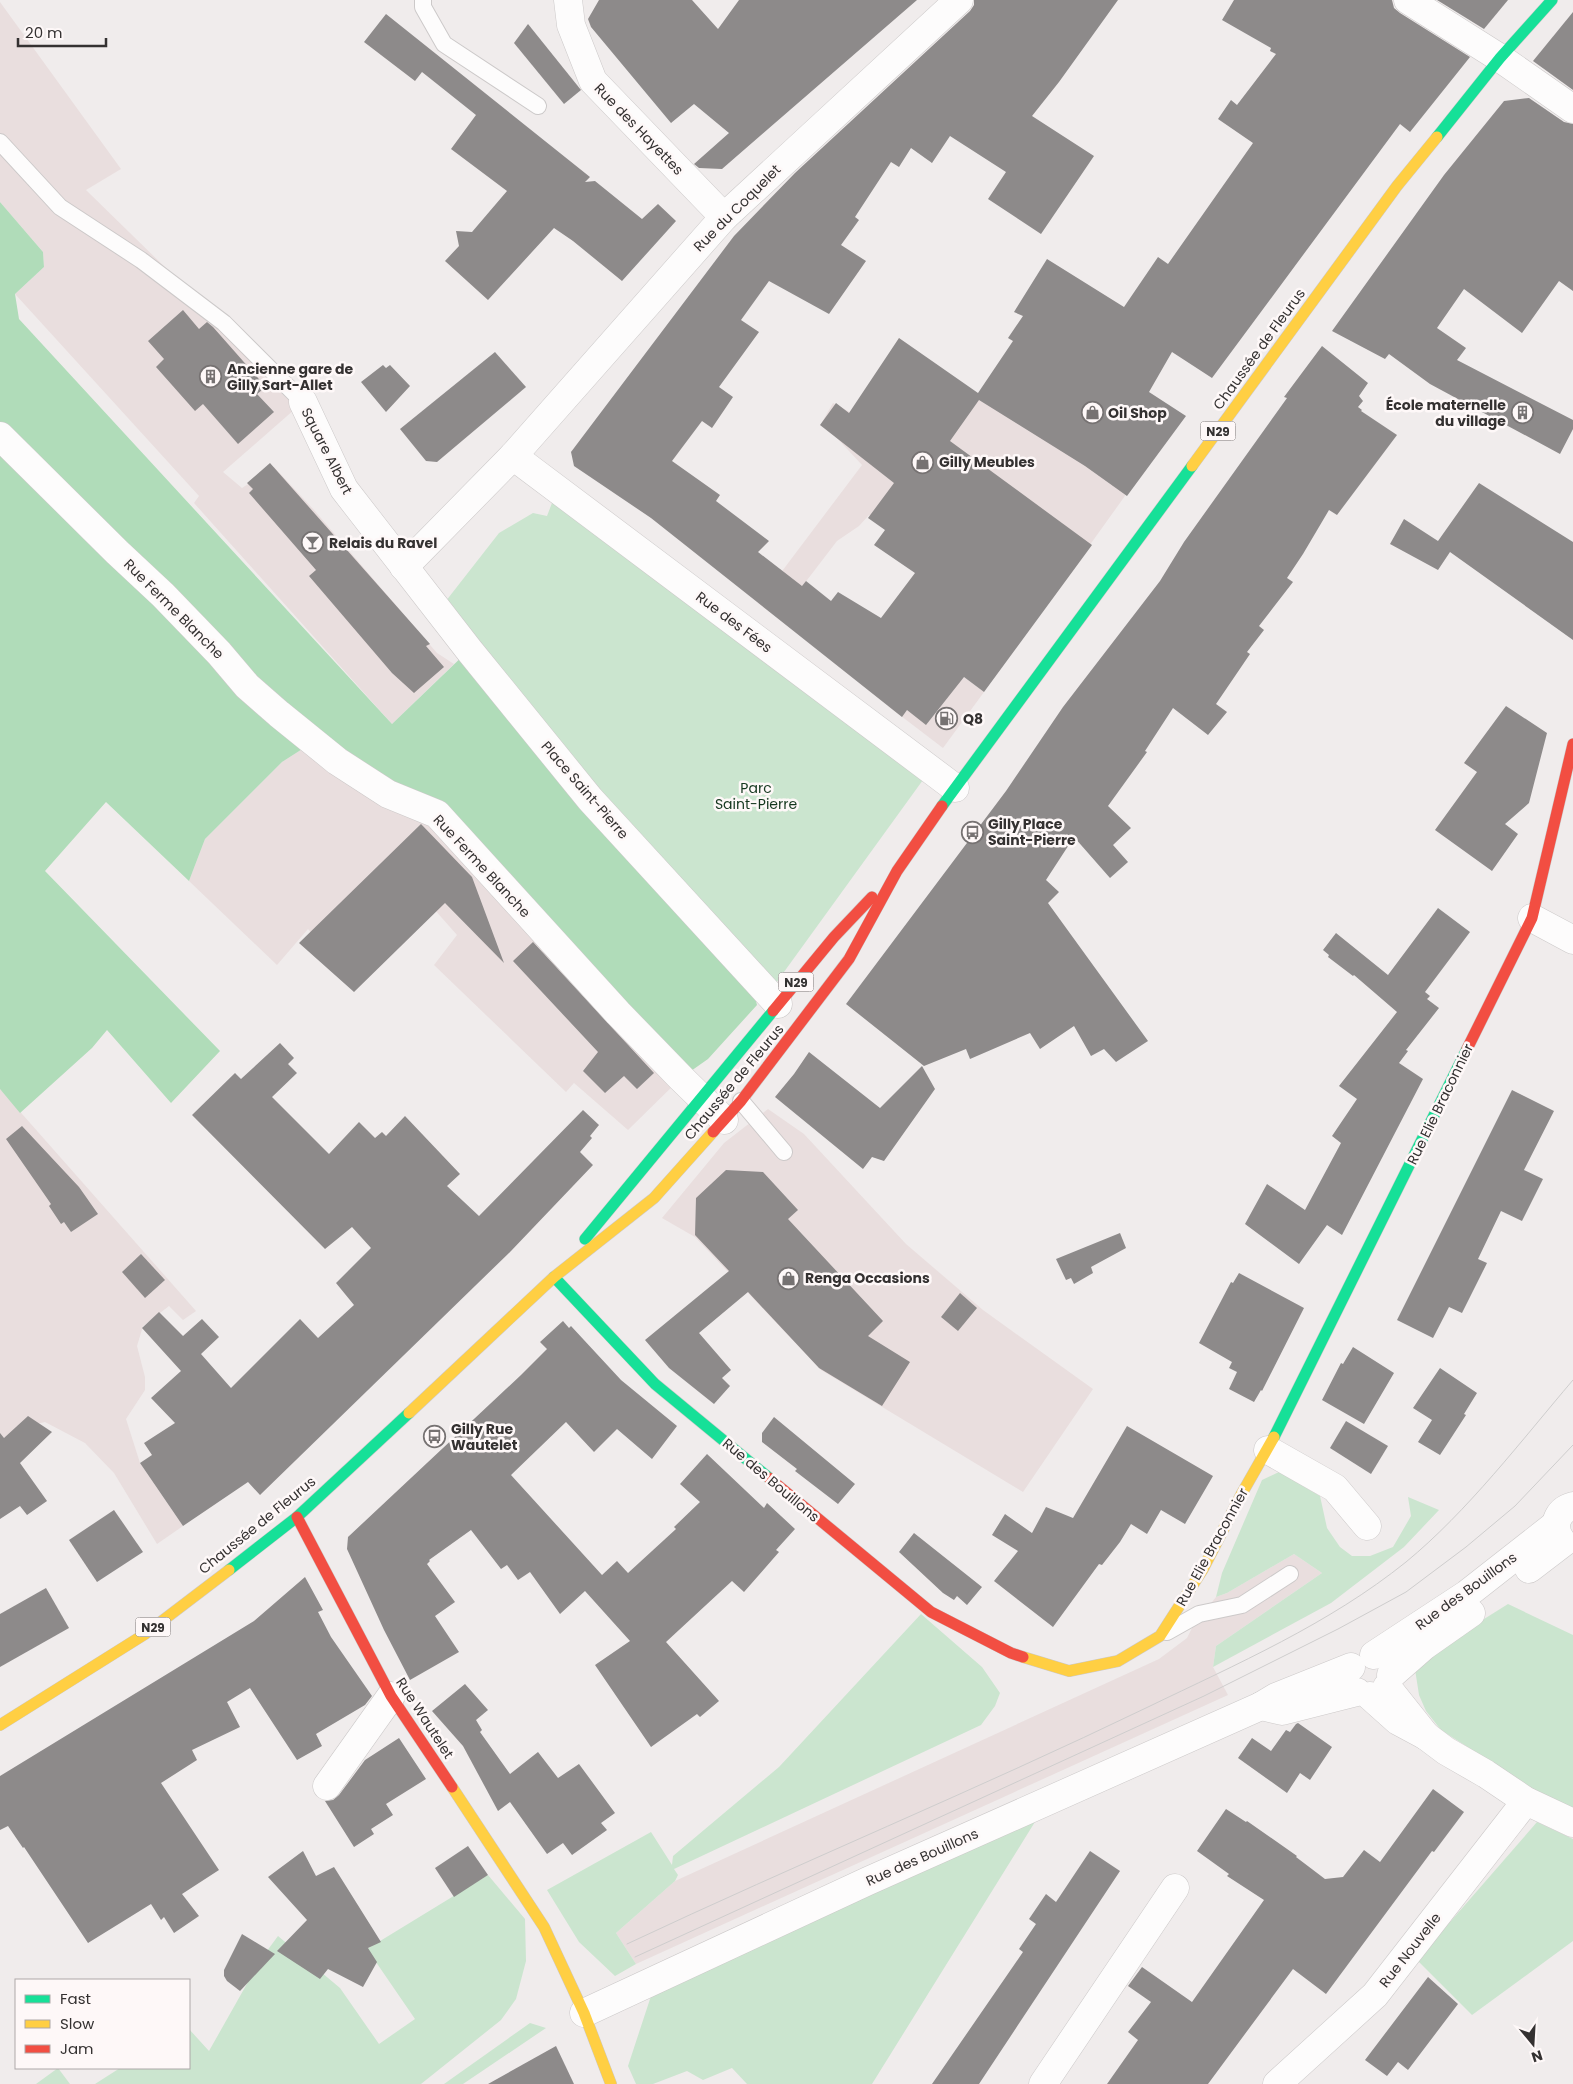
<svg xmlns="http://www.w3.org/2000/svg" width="1573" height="2084" font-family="Poppins,sans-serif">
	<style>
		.built { fill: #e9dede }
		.green { fill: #cbe5cf }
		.forest { fill: #b0dcb9 }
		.building { fill: #8d8a8a }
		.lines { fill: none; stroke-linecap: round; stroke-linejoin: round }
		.lane-casing { stroke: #ccc9c9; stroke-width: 18 }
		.street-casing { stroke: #ccc9c9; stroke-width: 29 }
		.fast-casing { stroke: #ccc9c9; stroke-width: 12 }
		.slow-casing { stroke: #ccc9c9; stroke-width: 12 }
		.jam-casing { stroke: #ccc9c9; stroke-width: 12 }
		.lane { stroke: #fdfcfc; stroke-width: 16 }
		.street { stroke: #fdfcfc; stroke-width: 28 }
		.fast { stroke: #16e098; stroke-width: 11 }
		.slow { stroke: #ffcf43; stroke-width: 11 }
		.jam { stroke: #f24e42; stroke-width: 11 }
		.tram { stroke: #cecdcd; stroke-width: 1 }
		.labels { text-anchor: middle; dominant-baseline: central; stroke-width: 5; stroke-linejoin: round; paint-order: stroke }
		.shield { fill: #fef8f8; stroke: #716d6d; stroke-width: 1 }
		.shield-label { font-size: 12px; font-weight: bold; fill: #343131 }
		.street-label { font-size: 14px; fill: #343131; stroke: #fef8f8 }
		.poi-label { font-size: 14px; font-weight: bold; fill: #343131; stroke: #fef8f8; text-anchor: start }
		.park-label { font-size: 14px; fill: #14371e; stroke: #fef8f8 }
	</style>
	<rect width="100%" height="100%" fill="#f0ecec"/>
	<g class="built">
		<polygon points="0,2 121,169 86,190 303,402 223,472 242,488 274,467 314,510 437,653 454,664 392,724 194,503 199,496 15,294 44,267 43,252 0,202"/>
		<polygon points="899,338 987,401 1183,415 1031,627 949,574 869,515 859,526 837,541 778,618 758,603 862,465 822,422 833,403 852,413"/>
		<polygon points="945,663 984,692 943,748 888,706"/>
		<polygon points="307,746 430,818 681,1078 628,1130 574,1083 566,1092 434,965 457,935 434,909 352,980 308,929 277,965 189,881 205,839 282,762"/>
		<polygon points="0,1089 196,1311 183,1320 169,1306 143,1326 137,1346 145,1377 145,1390 126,1419 140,1463 183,1526 157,1544 114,1473 85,1443 45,1422 15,1429 0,1444"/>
		<polygon points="768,1109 804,1134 906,1244 983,1310 1093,1389 1023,1492 821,1370 695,1237 662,1218 724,1143"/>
		<polygon points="1294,1554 1322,1573 1216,1646 1213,1667 1228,1695 636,1964 616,1933 675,1881 1159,1659 1187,1638 1193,1626 1216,1597 1227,1593"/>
	</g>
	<g class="green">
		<polygon points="557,490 928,773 776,983 748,971 442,606 499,533 533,513 547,516"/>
		<polygon points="1279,1472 1320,1496 1327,1528 1340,1547 1352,1556 1370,1556 1393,1547 1411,1516 1408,1497 1439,1510 1404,1547 1331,1603 1213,1667 1216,1646 1322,1573 1294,1554 1227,1593 1216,1597 1222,1573 1262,1480"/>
		<polygon points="1508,1604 1573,1635 1573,1809 1541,1794 1441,1730 1426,1711 1419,1695 1414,1663"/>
		<polygon points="921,1614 982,1667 1000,1693 995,1706 981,1725 674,1869 678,1875 675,1881 616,1933 636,1964 615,1976 579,1942 547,1890 651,1832 672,1865 673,1856 779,1767"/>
		<polygon points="1038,1817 872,2084 747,2084 732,2068 703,2080 687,2071 653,2084 636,2084 628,2066 651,1996"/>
		<polygon points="1537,1822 1573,1839 1573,1941 1472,2015 1417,1960"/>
		<polygon points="488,1875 525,1919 526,1961 516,1999 501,2020 421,2084 95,2084 120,2068 189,2068 189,2029 209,2051 261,1959 278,1936 340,1988 379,2044 415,2019 367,1949"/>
		<polygon points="530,2023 546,2028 463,2084 444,2084"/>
		<polygon points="58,2068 70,2084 36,2084"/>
	</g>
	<polygon class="forest" points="0,202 43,252 44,267 15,294 19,319 392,724 469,650 748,971 757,1005 708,1059 681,1078 463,832 307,746 282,762 205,839 189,881 106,802 45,871 220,1051 171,1103 107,1030 92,1048 20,1113 0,1089"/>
	<g class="building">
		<polygon points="599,0 692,0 718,29 739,0 917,0 722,169 699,168 694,164 729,133 694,104 671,123 591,27 588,19"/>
		<polygon points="974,0 1118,0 1059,82 1032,116 1094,156 1041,234 988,199 1006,172 950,136 932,163 911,148 899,167 891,162 855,217 859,220 841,245 866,261 829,314 769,281 741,320 759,332 719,387 733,397 712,428 702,421 672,461 720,495 716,501 769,541 758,552 802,586 806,581 831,601 838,592 881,618 915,573 874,545 885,530 868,518 894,483 820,425 836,403 849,413 899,338 978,393 1013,341 1008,338 1023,316 1014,312 1047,259 1124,307 1158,257 1168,264 1253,143 1218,119 1231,100 1237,105 1276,54 1270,51 1271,48 1222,20 1234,0 1392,0 1394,8 1400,13 1470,57 1410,132 1400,124 1212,378 1172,352 1149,392 1186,416 1127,496 1085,466 979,400 950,441 1092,545 984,692 964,677 926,725 907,710 902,717 651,518 574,466 571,452 734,236 795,173 970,11 974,5"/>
		<polygon points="1437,0 1508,0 1484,29"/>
		<polygon points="1573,12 1573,90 1533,61"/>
		<polygon points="386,14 590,177 585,182 595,181 642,219 658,204 676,221 622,281 573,241 554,228 488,300 445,261 459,246 456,231 472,232 507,191 451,149 476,115 422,72 415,81 364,42"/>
		<polygon points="528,24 581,90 564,104 514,43"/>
		<polygon points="1529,98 1564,122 1573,124 1573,291 1559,281 1522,333 1464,289 1437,328 1466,348 1457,360 1573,420 1573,429 1560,454 1430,384 1389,354 1385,359 1332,331 1444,175 1504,101"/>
		<polygon points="183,310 199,329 207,322 213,327 266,387 257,394 274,412 238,444 203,404 195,411 156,367 164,359 148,341"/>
		<polygon points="1322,346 1368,383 1359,396 1363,401 1358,407 1362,410 1361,411 1397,435 1337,515 1329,510 1303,554 1287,578 1293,582 1259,626 1264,630 1247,652 1250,654 1216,704 1227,712 1208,735 1173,708 1145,751 1147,752 1108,806 1131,828 1113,845 1128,862 1110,878 1074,837 1046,880 1059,892 1048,903 1148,1041 1116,1062 1104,1049 1091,1056 1074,1026 1040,1049 1030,1033 970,1059 966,1049 924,1066 846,1004 1006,791 1063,707 1160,581 1184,542 1287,398 1284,397"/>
		<polygon points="495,352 526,387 437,462 426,461 400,429"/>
		<polygon points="383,365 386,368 390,365 410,386 386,412 361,382"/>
		<polygon points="270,463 430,644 426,646 444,667 414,693 392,673 309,576 316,570 249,493 253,489 247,483"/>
		<polygon points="1479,483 1573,542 1573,640 1450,552 1438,570 1390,544 1404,519 1438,541"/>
		<polygon points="1506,706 1547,733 1529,803 1505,824 1518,834 1492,871 1435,830 1477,772 1464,763"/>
		<polygon points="421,824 472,877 504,963 445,903 354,992 299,943"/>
		<polygon points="1438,908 1470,932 1425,992 1430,996 1427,999 1439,1008 1406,1050 1408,1051 1399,1063 1423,1079 1342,1235 1327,1225 1299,1264 1245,1224 1267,1184 1305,1210 1341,1143 1332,1136 1357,1099 1339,1086 1397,1012 1354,975 1353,976 1328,957 1329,955 1323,950 1336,933 1388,975"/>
		<polygon points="533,942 654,1073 637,1089 624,1076 605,1093 583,1071 598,1052 513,961"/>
		<polygon points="280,1043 294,1058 288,1064 297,1073 272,1097 329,1154 359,1122 375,1138 382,1132 386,1136 405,1116 460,1174 447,1186 479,1216 583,1110 599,1125 590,1136 592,1138 580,1152 593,1165 511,1251 260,1495 248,1482 183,1526 140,1463 152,1455 144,1443 175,1423 151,1398 181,1371 142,1328 159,1312 183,1336 202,1319 219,1337 201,1354 231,1388 300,1319 318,1338 354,1305 336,1283 371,1248 352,1227 325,1249 192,1115 235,1073 241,1079"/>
		<polygon points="809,1052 880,1108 922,1066 935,1089 884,1161 872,1157 863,1169 775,1097 794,1074"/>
		<polygon points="1512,1090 1554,1111 1524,1170 1543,1179 1522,1221 1501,1211 1478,1259 1487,1263 1462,1313 1449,1307 1433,1338 1397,1320"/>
		<polygon points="22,1126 79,1187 98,1214 71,1232 64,1222 61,1224 49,1206 51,1204 6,1139"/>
		<polygon points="726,1170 763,1172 798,1210 788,1219 883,1321 868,1336 910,1362 882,1406 819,1368 748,1292 699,1333 731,1370 722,1378 730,1386 714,1404 669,1368 645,1340 729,1271 695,1235 696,1198"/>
		<polygon points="1120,1233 1126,1248 1091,1267 1093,1273 1074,1284 1071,1278 1066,1280 1056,1259"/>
		<polygon points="141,1254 165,1280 145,1298 122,1272"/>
		<polygon points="1239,1273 1304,1308 1262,1391 1261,1390 1254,1402 1229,1389 1237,1372 1229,1368 1232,1362 1199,1343 1231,1282 1233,1283"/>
		<polygon points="960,1293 977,1308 958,1331 941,1317"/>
		<polygon points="563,1321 569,1328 571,1326 621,1380 677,1426 652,1459 617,1429 594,1452 566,1422 511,1475 602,1575 617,1561 628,1573 676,1529 674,1527 700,1502 680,1484 707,1454 764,1508 767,1503 795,1529 776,1550 779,1552 744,1592 732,1581 666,1642 719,1701 700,1717 697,1714 651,1747 595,1665 630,1641 585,1591 560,1614 530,1572 518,1580 507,1565 501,1569 471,1530 429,1560 430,1561 427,1564 455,1602 435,1616 459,1652 410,1680 384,1630 347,1549 348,1537 521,1375 547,1349 540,1342"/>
		<polygon points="1353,1347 1394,1373 1364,1424 1322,1400 1341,1363 1343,1364"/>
		<polygon points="1440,1368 1477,1393 1464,1414 1466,1415 1440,1455 1418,1442 1432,1420 1413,1408"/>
		<polygon points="28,1416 52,1432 20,1463 47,1501 27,1515 20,1506 0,1519 0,1433 4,1438"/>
		<polygon points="774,1417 855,1484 838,1504 795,1471 797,1469 762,1442 762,1433"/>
		<polygon points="1346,1421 1388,1446 1371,1474 1330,1448"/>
		<polygon points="1127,1426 1213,1476 1185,1524 1161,1510 1147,1534 1131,1524 1120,1542 1102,1565 1099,1564 1053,1627 994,1581 1018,1551 992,1535 1005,1514 1032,1533 1046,1507 1073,1518"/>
		<polygon points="114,1510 143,1552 97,1582 69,1540"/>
		<polygon points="914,1533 982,1587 967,1605 957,1596 954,1600 943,1593 899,1552"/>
		<polygon points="305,1577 323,1610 318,1612 331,1637 372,1696 365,1705 316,1734 322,1746 297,1760 250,1688 227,1702 240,1727 192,1750 197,1760 161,1783 219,1870 182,1894 199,1916 174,1933 164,1917 161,1920 151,1904 88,1943 24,1847 23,1848 8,1826 0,1830 0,1776 254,1621"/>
		<polygon points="46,1588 69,1628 0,1667 0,1614"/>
		<polygon points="465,1684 488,1710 476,1720 482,1730 480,1732 510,1774 538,1752 558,1778 579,1764 615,1813 601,1823 607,1830 572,1855 563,1843 547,1854 510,1802 498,1811 463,1746 432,1711"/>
		<polygon points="1298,1723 1332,1747 1310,1780 1300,1773 1287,1793 1238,1758 1252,1738 1271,1751 1286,1730 1290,1732 1296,1724"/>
		<polygon points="399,1738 426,1779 386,1804 393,1815 371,1829 374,1834 354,1847 325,1801 333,1800 339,1795 365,1760"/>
		<polygon points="1433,1789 1464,1812 1434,1852 1432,1851 1326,1994 1293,1969 1208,2084 1107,2084 1138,2040 1128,2032 1151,2002 1128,1986 1142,1967 1192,2002 1264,1900 1227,1876 1229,1874 1197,1851 1226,1809 1246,1822 1247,1821 1297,1856 1296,1857 1325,1879 1343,1877 1364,1850 1380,1862"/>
		<polygon points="468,1846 488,1875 454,1897 435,1868"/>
		<polygon points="303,1851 316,1876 334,1867 381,1942 368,1948 377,1962 363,1987 328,1969 320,1979 277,1951 307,1920 268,1877"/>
		<polygon points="1090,1851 1120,1871 979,2084 932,2084 1023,1952 1019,1949 1036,1924 1029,1919 1046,1894 1056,1902"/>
		<polygon points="242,1934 275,1954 240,1991 227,1981 224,1976 224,1970"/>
		<polygon points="1428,1977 1458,2004 1408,2070 1398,2062 1387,2076 1365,2060"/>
		<polygon points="556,2046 574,2084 488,2084"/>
	</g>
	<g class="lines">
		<defs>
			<g id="lane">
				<polyline points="423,0 423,7 444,44 538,106"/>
				<polyline points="0,142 60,207 141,260 224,323 303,402"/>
				<polyline points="741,1101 784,1152"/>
				<polyline points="1167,1632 1199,1614 1242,1605 1290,1574"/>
			</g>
			<g id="street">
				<polyline points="568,0 571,25 593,81 724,217"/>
				<polyline points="1408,0 1500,58 1573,109"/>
				<polyline points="303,402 344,489 469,650 590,799 778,1004"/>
				<polyline points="0,436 117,552 163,595 219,653 247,686 279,714 337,761 388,794 437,814 618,1013 681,1078 724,1120"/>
				<polyline points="513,456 955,788"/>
				<polyline points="404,567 513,456 724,217 959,0"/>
				<polyline points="1532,918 1573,940"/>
				<polyline points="1268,1450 1335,1488 1367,1526"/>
				<path d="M1561,1540C1551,1527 1557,1510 1573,1506"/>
				<polyline points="1529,1569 1563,1543"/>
				<polyline points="1374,1655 1467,1594 1555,1525"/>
				<polyline points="1351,1667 1276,1697 1261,1706 1282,1711 1357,1692"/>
				<polyline points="1391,1675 1424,1646 1471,1613"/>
				<polyline points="1370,1696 1398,1721 1426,1736 1387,1687"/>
				<polyline points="1426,1736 1446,1751 1486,1774 1526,1801 1573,1823"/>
				<polyline points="327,1786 391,1696"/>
				<polyline points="584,2013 868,1881 1261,1706"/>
				<polyline points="1043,2084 1175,1888"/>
				<polyline points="1277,2084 1375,1995 1526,1801"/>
			</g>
			<g id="fast">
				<polyline points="1437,137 1500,58 1552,0"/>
				<polyline points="942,806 1192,466"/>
				<polyline points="585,1239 773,1011"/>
				<polyline points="554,1277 655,1384 769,1478"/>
				<polyline points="1274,1437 1467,1049"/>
				<polyline points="229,1570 297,1517 409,1413"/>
			</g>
			<g id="slow">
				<polyline points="1192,466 1397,186 1437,137"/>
				<polyline points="409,1413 554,1277 654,1198 713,1132"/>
				<polyline points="1023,1657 1069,1671 1118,1661 1160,1636 1203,1569 1241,1495 1274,1437"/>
				<polyline points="0,1725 145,1634 229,1570"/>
				<polyline points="452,1787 544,1927 584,2013 611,2084"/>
			</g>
			<g id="jam">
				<polyline points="773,1011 834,937 872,897"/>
				<polyline points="1467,1049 1532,918 1573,744"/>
				<polyline points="713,1132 741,1101 849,959 897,871 942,806"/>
				<polyline points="769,1478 931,1612 1011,1653 1023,1657"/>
				<polyline points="297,1517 391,1696 452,1787"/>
			</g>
		</defs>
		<use href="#lane" class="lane-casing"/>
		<use href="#street" class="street-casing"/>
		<use href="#fast" class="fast-casing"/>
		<use href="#slow" class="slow-casing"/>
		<use href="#jam" class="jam-casing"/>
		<use href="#lane" class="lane"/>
		<use href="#street" class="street"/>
		<use href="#fast" class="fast"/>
		<use href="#slow" class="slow"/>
		<use href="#jam" class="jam"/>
		<g class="tram">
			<path d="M627,1944C799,1863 976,1790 1148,1707C1237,1664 1329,1624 1406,1562C1468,1511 1521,1441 1573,1380"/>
			<polyline points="635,1957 1204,1696 1338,1629 1406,1592 1466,1547 1515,1506 1573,1445"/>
		</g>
	</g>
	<defs>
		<symbol id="building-ring" viewBox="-11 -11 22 22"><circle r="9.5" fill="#fef8f8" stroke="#767272" stroke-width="1.5"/><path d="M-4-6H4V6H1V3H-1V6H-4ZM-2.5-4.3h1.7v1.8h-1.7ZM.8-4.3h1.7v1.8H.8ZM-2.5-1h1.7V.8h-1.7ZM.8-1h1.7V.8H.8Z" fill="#767272"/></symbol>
		<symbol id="shop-ring" viewBox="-11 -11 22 22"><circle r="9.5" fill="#fef8f8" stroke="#767272" stroke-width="1.5"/><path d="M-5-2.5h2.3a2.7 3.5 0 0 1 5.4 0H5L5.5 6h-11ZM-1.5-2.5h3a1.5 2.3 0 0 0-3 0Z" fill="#767272"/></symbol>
		<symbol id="bar-ring" viewBox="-11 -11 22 22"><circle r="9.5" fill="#fef8f8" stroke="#767272" stroke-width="1.5"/><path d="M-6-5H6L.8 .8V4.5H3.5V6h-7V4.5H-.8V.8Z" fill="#767272"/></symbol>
		<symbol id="fuel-ring" viewBox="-11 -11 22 22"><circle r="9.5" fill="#fef8f8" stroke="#767272" stroke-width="1.5"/><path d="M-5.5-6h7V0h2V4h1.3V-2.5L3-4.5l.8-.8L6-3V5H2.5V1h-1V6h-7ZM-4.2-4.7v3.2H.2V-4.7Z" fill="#767272"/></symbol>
		<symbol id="bus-ring" viewBox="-11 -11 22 22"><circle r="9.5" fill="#fef8f8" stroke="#767272" stroke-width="1.5"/><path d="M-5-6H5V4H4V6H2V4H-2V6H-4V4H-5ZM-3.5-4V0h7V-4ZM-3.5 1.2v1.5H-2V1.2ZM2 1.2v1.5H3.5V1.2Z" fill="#767272"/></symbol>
	</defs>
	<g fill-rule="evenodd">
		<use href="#building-ring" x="198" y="364" width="25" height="25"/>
		<use href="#shop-ring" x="1080" y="400" width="25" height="25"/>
		<use href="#building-ring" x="1510" y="400" width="25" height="25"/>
		<use href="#shop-ring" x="910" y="450" width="25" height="25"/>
		<use href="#bar-ring" x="300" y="530" width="25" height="25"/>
		<use href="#fuel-ring" x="934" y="706" width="25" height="25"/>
		<use href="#bus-ring" x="960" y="820" width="25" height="25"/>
		<use href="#shop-ring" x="776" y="1266" width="25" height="25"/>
		<use href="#bus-ring" x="422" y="1424" width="25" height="25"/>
	</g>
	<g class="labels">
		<g class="shield">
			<rect x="1200.5" y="421.5" width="35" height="19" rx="4"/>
			<rect x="778.5" y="972.5" width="35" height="19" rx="4"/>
			<rect x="135.5" y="1617.5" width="35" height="19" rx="4"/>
		</g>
		<g class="shield-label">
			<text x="1218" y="431">N29</text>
			<text x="796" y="982">N29</text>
			<text x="153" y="1627">N29</text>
		</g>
		<g class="street-label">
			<text transform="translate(639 129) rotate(46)">Rue des Hayettes</text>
			<text transform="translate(737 208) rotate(-45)">Rue du Coquelet</text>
			<text transform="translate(1259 349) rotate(-54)">Chaussée de Fleurus</text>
			<text transform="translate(327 451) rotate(63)">Square Albert</text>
			<text transform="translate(174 609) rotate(45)">Rue Ferme Blanche</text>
			<text transform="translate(734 622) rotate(37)">Rue des Fées</text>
			<text transform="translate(585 790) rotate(49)">Place Saint-Pierre</text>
			<text transform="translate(482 866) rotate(47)">Rue Ferme Blanche</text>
			<text transform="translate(734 1082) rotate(-50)">Chaussée de Fleurus</text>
			<text transform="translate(1440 1104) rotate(-64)">Rue Elie Braconnier</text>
			<text transform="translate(771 1480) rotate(40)">Rue des Bouillons</text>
			<text transform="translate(257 1525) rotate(-39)">Chaussée de Fleurus</text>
			<text transform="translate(1212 1547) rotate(-61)">Rue Elie Braconnier</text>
			<text transform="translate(1466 1591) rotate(-36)">Rue des Bouillons</text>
			<text transform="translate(425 1718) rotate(57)">Rue Wautelet</text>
			<text transform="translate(922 1857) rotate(-24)">Rue des Bouillons</text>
			<text transform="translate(1410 1950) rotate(-52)">Rue Nouvelle</text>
		</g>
		<g class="poi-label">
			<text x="227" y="369">Ancienne gare de<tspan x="227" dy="16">Gilly Sart-Allet</tspan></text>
			<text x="1506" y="405" text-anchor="end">École maternelle<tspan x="1506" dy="16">du village</tspan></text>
			<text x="1108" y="413">Oil Shop</text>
			<text x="939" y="462">Gilly Meubles</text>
			<text x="329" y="543">Relais du Ravel</text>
			<text x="963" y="719">Q8</text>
			<text x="988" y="824">Gilly Place<tspan x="988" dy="16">Saint-Pierre</tspan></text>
			<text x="805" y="1278">Renga Occasions</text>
			<text x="451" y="1429">Gilly Rue<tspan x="451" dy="16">Wautelet</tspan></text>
		</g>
		<g class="park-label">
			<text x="756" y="788">Parc<tspan x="756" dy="16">Saint-Pierre</tspan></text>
		</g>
	</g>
	<rect x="15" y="1979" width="175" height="90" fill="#fef8f8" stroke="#ada8a8"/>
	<rect x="25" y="1995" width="25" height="8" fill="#16e098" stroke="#ada8a8"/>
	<text x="60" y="2004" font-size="15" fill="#343131">Fast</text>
	<rect x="25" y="2020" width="25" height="8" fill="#ffcf43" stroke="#ada8a8"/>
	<text x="60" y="2029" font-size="15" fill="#343131">Slow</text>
	<rect x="25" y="2045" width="25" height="8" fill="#f24e42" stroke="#ada8a8"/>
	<text x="60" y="2054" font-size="15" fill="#343131">Jam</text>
	<g transform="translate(1533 2044) rotate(162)" stroke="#fef8f8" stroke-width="4" paint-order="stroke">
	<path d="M0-4L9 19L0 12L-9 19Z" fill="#343131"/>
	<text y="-8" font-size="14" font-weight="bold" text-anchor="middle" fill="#343131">N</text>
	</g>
	<path d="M18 38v8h88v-8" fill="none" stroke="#343131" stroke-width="2.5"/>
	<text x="25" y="38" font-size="15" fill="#343131" stroke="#fef8f8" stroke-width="4" paint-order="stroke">20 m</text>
</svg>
